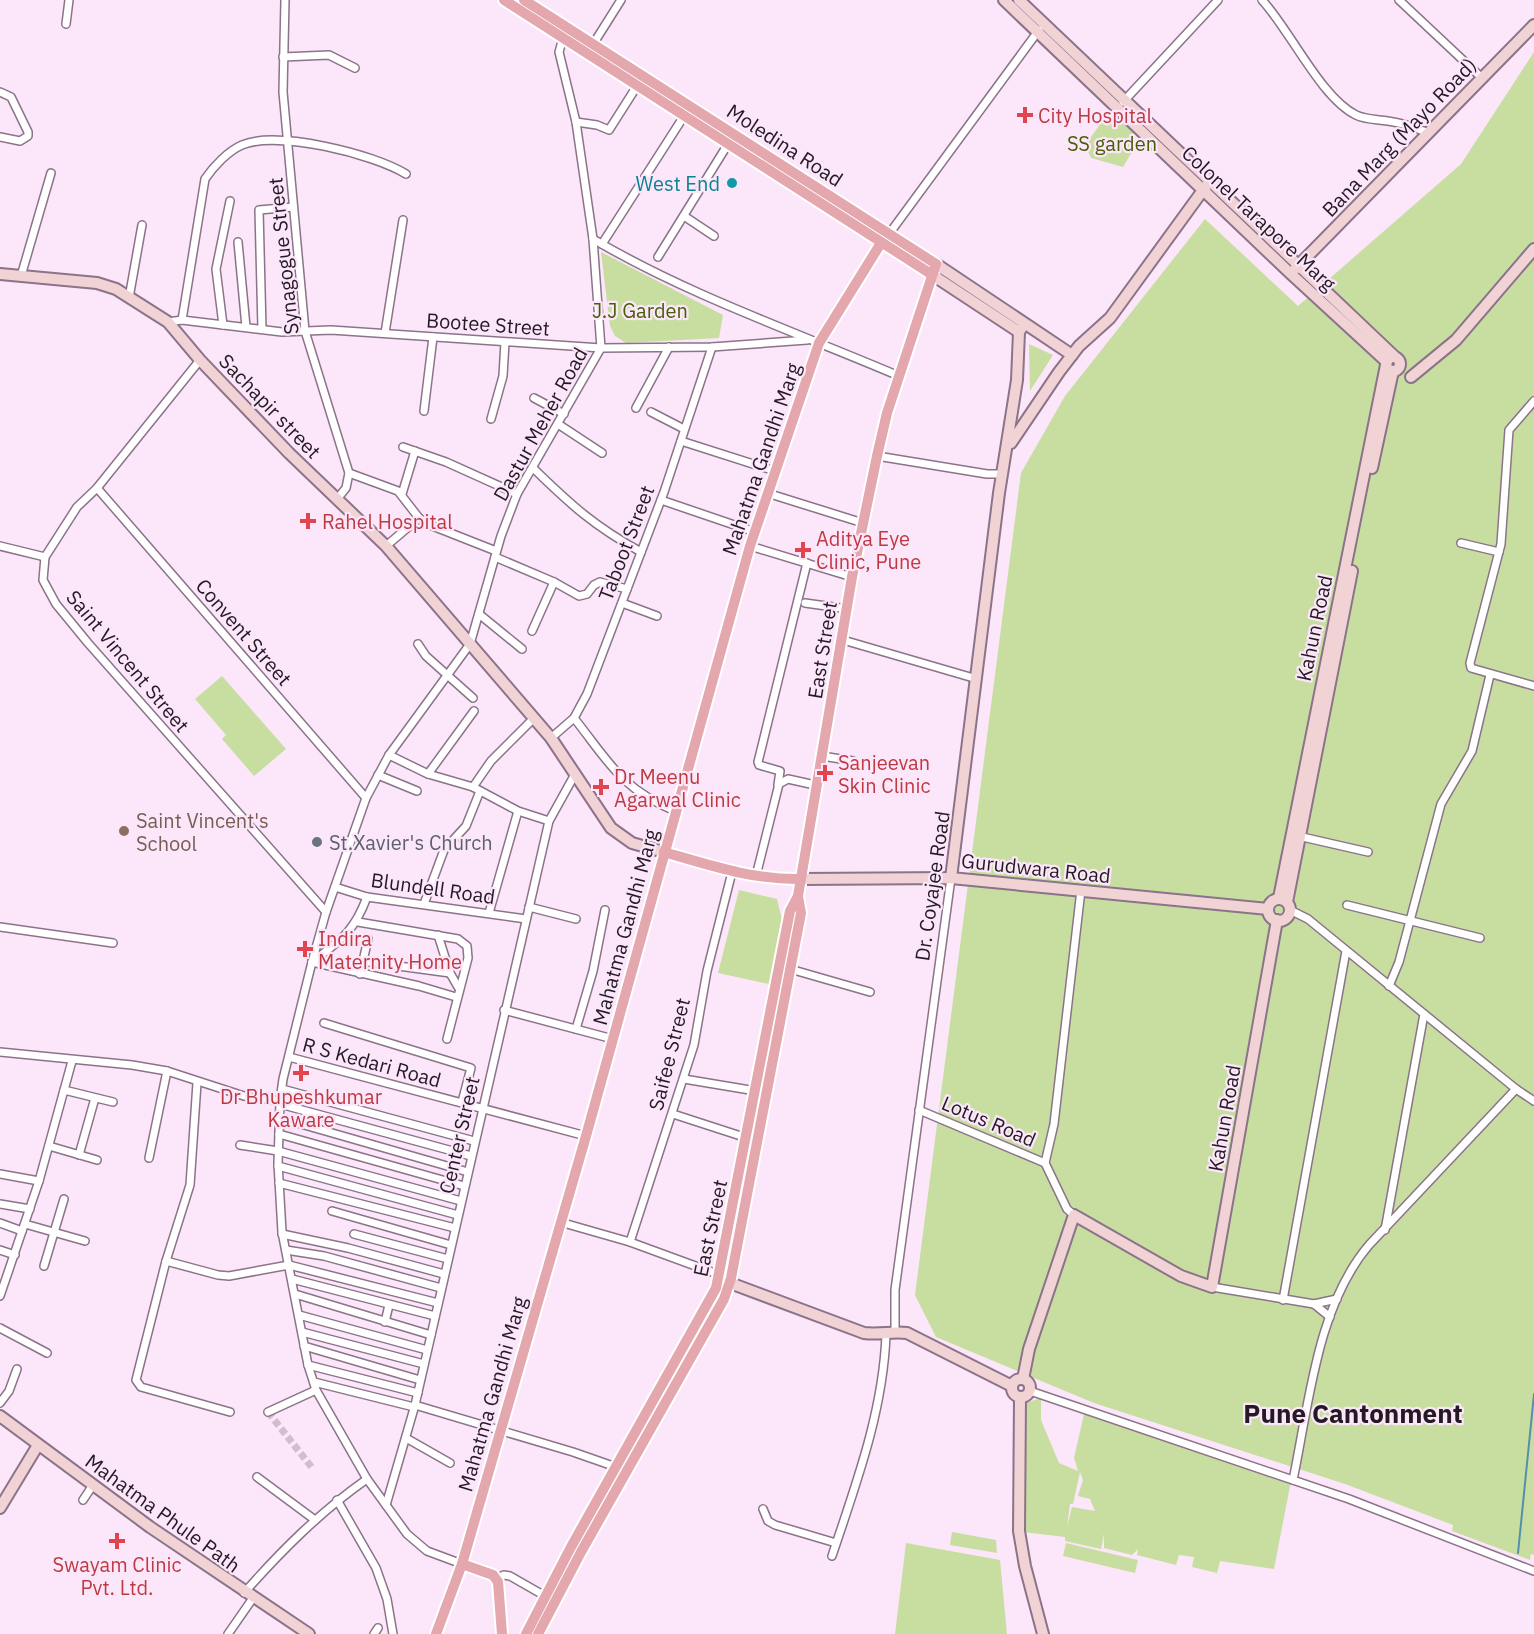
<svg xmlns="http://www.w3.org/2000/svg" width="1534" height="1634" font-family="'IBM Plex Sans',sans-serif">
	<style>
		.green { fill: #c8dea0; fill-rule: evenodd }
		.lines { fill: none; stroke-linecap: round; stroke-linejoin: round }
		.stream { stroke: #548eb0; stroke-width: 2 }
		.street-tunnel { stroke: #d1bdcf; stroke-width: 7; stroke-dasharray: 7 3.5; stroke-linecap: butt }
		.street-casing { stroke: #8b7389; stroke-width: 10 }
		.secondary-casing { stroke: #8b7389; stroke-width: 14 }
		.primary-casing { stroke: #fff; stroke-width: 14 }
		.street { stroke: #fff; stroke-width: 7 }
		.secondary { stroke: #f1d3d6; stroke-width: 10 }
		.primary { stroke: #e3a7ad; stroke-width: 10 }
		.health-dot { fill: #e0444e; stroke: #fce6fa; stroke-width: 2 }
		.culture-dot { fill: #0f9aa8; stroke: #fce6fa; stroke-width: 2 }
		.education-dot { fill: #8d6e63; stroke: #fce6fa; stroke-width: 2 }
		.worship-dot { fill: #6b7280; stroke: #fce6fa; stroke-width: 2 }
		.labels { text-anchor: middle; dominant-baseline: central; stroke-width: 4.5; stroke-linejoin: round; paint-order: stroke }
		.health-label { font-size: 20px; fill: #be3a42; stroke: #fce6fa; text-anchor: start }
		.street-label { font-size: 20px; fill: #241a23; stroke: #fce6fa }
		.park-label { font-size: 20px; fill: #485f07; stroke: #fce6fa }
		.culture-label { font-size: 20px; fill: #0d838f; stroke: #fce6fa; text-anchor: end }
		.education-label { font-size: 20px; fill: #785e54; stroke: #fce6fa; text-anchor: start }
		.worship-label { font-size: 20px; fill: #5b616d; stroke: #fce6fa; text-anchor: start }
		.district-label { font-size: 26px; font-weight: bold; fill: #241a23; stroke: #fce6fa }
	</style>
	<rect width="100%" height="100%" fill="#fce6fa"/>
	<g class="green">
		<polygon points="1534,52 1534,1555 1531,1554 1530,1560 1452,1531 1453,1525 1345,1484 1094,1403 936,1337 915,1295 1021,473 1065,396 1205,219 1298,306 1461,164"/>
		<polygon points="1119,117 1135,132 1132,152 1123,167 1091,158 1085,145 1104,119"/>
		<polygon points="601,252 723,315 719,338 626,343 615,336 610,326"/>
		<polygon points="1029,344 1053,355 1030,391"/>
		<polygon points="222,676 286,749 254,776 222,739 226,735 195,699"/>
		<polygon points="739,890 777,899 782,920 769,984 718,973"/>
		<path d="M1041,1398V1420L1059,1463L1078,1471L1074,1458L1084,1414L1291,1481L1274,1569L1220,1561L1217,1573L1192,1567L1194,1557L1179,1555L1176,1565L1137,1555L1138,1549L1132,1555L1104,1548V1534L1101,1549L1065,1541V1537L1023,1532L1025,1403ZM1080,1472L1083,1480L1078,1496L1090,1499L1095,1511L1072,1507L1067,1527L1070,1504H1073Z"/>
		<polygon points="952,1532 996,1540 997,1553 950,1545"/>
		<polygon points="906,1543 1000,1560 1007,1634 895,1634"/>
		<polygon points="1066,1543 1138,1560 1135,1573 1063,1556"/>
	</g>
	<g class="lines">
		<polyline class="stream" points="1518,1553 1534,1394"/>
		<polyline class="street-tunnel" points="268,1412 313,1469"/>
		<defs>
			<g id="street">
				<polyline points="285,0 283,92 305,331 349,473 346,488 337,499"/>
				<path d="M1262,0C1290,30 1321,98 1356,115C1366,120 1377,119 1388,121C1402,123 1415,127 1428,133"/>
				<polyline points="1399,0 1482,78"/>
				<polyline points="66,24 69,0"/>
				<polyline points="592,46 621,0"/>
				<polyline points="283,57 329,55 355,68"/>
				<polyline points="0,92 11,97 28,132 28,136 20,141 0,137"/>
				<polyline points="1123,102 1218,0"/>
				<polyline points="576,122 597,125 609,130 637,86"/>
				<polyline points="684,216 714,236"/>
				<polyline points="889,234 1039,30"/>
				<path d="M593,239C690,296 796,332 899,376"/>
				<polyline points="238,242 246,327"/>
				<polyline points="602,244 684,116"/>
				<polyline points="658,257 728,144"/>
				<polyline points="21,276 51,173"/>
				<polyline points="129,298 142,225"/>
				<path d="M182,320L205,179C213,167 228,151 242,145C277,130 374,154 406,174"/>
				<polyline points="168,322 182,320 282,332 331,330 601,348 712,347 807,340"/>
				<polyline points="223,325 216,269 230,201"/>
				<polyline points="262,329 259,210 293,207"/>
				<polyline points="385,333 403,220"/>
				<polyline points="200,360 97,488 77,507 45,557 43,580 56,604 88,643 326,912"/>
				<polyline points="534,398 564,414"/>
				<polyline points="1534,401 1509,430 1501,544 1470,663 1471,668 1534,686"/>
				<polyline points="636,408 669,347"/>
				<polyline points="424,411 433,337"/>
				<polyline points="651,412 684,429"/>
				<polyline points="491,419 503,376 505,342"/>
				<polyline points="558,424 602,453"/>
				<polyline points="681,441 775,471"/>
				<polyline points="403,447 446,462 517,494"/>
				<polyline points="877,456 987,474 1003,474"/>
				<path d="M533,468C571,505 594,526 641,552"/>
				<polyline points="349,473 398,491 419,518 430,525 496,551"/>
				<polyline points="97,488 366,798"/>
				<polyline points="767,493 863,523"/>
				<polyline points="402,494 415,451"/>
				<polyline points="661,500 755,532"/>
				<polyline points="1461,543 1499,552"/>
				<polyline points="0,546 45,557"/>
				<polyline points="386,546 419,518"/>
				<polyline points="750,546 852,577"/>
				<polyline points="495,557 554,582 579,596 587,594 594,585 600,582 627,589"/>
				<polyline points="622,603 657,616"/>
				<polyline points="805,603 848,609"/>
				<polyline points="479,614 522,649"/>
				<polyline points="532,631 554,582"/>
				<polyline points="843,640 977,679"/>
				<polyline points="418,644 426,656 473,698"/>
				<path d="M574,718C609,762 620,788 675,811"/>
				<polyline points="551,738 574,718 587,694 664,492 712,347"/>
				<polyline points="389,755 428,774 473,787 518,811 549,821"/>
				<polyline points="822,756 853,761"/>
				<polyline points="428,774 474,711"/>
				<polyline points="378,775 417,791"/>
				<polyline points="778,785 780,771 759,765 758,762 807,563"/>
				<polyline points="473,787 491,761 534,718"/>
				<polyline points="1298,836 1368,852"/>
				<polyline points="756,876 779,784 788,779 815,785"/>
				<polyline points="335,887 367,897 526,919"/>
				<polyline points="424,904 444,850 466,826 480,791"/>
				<polyline points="1347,905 1480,938"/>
				<polyline points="529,907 576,919"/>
				<polyline points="1290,910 1308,919 1516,1089 1534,1101"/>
				<polyline points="489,913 518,811"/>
				<polyline points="358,922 458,939 467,946 468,958 447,1039"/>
				<polyline points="0,927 113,943"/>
				<polyline points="438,935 450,973 458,987"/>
				<polyline points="362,961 450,973"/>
				<polyline points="312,962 419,986 456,997"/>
				<path d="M312,962C341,940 354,932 367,897"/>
				<polyline points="790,969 870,992"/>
				<polyline points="360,974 368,939"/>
				<polyline points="1389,986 1399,962 1441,804 1472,751 1490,675"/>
				<polyline points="504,1010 613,1039"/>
				<polyline points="324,1023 471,1068 462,1102"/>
				<polyline points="576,1029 593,971 605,910"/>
				<polyline points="0,1052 132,1065 167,1071 244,1096 280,1101"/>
				<polyline points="289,1057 586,1136"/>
				<polyline points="684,1079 756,1091"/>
				<polyline points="197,1083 190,1185 166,1261 136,1380 141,1387 230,1412"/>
				<polyline points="282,1089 474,1141"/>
				<polyline points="64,1090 113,1102"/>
				<polyline points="280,1104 471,1156"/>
				<polyline points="919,1110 1045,1163"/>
				<polyline points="673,1114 747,1138"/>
				<polyline points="280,1118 468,1172"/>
				<polyline points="279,1134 464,1186"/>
				<polyline points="240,1145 278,1151 461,1201"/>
				<polyline points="49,1146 97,1160"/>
				<polyline points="79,1155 95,1098"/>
				<polyline points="149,1158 167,1071"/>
				<polyline points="278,1166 458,1215"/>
				<polyline points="0,1174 39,1181"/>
				<polyline points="279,1183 455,1228"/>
				<polyline points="0,1204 30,1209"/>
				<polyline points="332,1211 451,1245"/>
				<polyline points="1074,1215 1067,1209 1045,1163 1054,1124 1081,890"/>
				<polyline points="560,1222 630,1242 720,1275"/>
				<polyline points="0,1223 22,1231"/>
				<polyline points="25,1224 85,1241"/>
				<polyline points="1385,1230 1424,1014"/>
				<polyline points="282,1234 348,1248 444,1274"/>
				<polyline points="354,1234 448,1259"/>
				<polyline points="630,1242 694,1045 707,971 732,872"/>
				<polyline points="0,1250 15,1255"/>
				<polyline points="286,1250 324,1256 441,1288"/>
				<polyline points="166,1261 218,1275 229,1276 289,1265 438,1303"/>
				<polyline points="44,1266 64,1199"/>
				<polyline points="292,1279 435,1316"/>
				<polyline points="1212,1287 1314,1304 1337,1299"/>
				<polyline points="295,1294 431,1335"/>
				<polyline points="0,1296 39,1181 72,1061"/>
				<polyline points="1283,1300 1346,951"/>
				<polyline points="1314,1304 1330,1317"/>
				<polyline points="299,1315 427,1350"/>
				<polyline points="385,1322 389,1305"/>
				<polyline points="0,1328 47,1353"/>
				<polyline points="895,1331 895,1290 951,878"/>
				<polyline points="302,1332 424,1364"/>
				<polyline points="304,1346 420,1380"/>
				<polyline points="308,1365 418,1393"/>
				<polyline points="314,1382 414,1407"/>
				<polyline points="1030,1391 1349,1499 1534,1571"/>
				<polyline points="0,1403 9,1391 17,1369"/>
				<polyline points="415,1405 573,1452 616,1467 625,1474"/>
				<polyline points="268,1412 316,1390"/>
				<polyline points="406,1438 450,1463"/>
				<polyline points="257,1477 315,1520"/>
				<path d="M1293,1480C1309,1404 1317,1306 1369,1245L1516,1089"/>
				<polyline points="83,1500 93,1485"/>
				<polyline points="337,1500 376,1568 387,1599 393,1634"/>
				<polyline points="386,1505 415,1405 549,821 574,776"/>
				<polyline points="763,1509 768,1521 775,1525 836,1543"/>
				<path d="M832,1556C856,1484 883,1412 886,1335"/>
				<polyline points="462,1564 427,1551 407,1534 367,1479 316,1390 308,1365 282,1232 278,1163 280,1101 283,1079 312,962 326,912 366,798 389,755 470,644 501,536 517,494 601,348 593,239 576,122 559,52 563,38"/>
				<polyline points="496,1579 504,1575 510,1576 545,1596"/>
				<path d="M244,1593C282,1550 320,1512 367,1479"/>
				<polyline points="228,1634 253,1598"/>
				<polyline points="374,1634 378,1628"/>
			</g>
			<g id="secondary">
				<polyline points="1004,0 1290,273 1387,362"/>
				<polyline points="1019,0 1395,357"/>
				<polyline points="936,264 1072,355"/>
				<polyline points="1295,269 1534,25"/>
				<polyline points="0,274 97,283 116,289 168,322 200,360 289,453 386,546 551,738 611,828 632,843 664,852"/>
				<polyline points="931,274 1019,332"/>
				<circle cx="1393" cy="364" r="7"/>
				<polyline points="1411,377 1456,340 1534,249"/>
				<polyline points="1011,443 1059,372 1079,346 1110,318 1206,186"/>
				<polyline points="1372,468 1393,371"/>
				<polyline points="951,878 999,493 1017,380 1019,332 1024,324"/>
				<polyline points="801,879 951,878 1268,909"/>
				<polyline points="1279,898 1386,365"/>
				<circle cx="1279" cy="910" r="11"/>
				<polyline points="1287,902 1352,571"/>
				<path d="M730,1283L864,1333C880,1335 892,1331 907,1333L1012,1386"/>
				<circle cx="1021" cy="1388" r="9"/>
				<polyline points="1023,1379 1029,1349 1074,1215 1181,1276 1212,1287 1277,920"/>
				<polyline points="1020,1398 1019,1531 1025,1566 1043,1634"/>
				<polyline points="0,1416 150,1527 309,1634"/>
				<polyline points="0,1508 38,1445"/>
			</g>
			<g id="primary">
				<polyline points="504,0 931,274"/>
				<polyline points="524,0 936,264 887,413 877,456 852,577 798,896 801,913 731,1278 724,1299 581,1552 538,1634"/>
				<path d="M664,852C709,865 753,880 801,879"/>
				<polyline points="462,1564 493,1575 498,1582 502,1634"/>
				<polyline points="436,1634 462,1564 586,1136 750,546 819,343 881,243"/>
				<polyline points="526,1634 571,1547 716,1288 790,911 798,896"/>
			</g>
		</defs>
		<use href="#street" class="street-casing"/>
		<use href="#secondary" class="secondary-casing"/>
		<use href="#primary" class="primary-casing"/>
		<use href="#street" class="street"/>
		<use href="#secondary" class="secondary"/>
		<use href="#primary" class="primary"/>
	</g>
	<g class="health-dot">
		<path d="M1022 106h6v6h6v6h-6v6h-6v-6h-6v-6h6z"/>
		<path d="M305 512h6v6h6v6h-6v6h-6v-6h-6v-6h6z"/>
		<path d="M800 541h6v6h6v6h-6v6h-6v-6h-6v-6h6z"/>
		<path d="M822 764h6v6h6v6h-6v6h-6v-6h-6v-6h6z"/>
		<path d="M598 778h6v6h6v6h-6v6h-6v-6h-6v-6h6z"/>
		<path d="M302 940h6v6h6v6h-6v6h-6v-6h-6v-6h6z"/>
		<path d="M298 1064h6v6h6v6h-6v6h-6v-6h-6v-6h6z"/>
		<path d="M114 1532h6v6h6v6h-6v6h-6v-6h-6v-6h6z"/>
	</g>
	<circle class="culture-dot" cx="732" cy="183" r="6"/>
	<circle class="education-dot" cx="124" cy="831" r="6"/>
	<circle class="worship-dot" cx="317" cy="842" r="6"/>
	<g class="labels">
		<g class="health-label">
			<text x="1038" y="115">City Hospital</text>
			<text x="322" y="521">Rahel Hospital</text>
			<text x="816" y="538">Aditya Eye<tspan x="816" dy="23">Clinic, Pune</tspan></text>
			<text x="838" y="762">Sanjeevan<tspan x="838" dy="23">Skin Clinic</tspan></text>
			<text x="614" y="776">Dr Meenu<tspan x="614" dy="23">Agarwal Clinic</tspan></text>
			<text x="318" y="938">Indira<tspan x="318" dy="23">Maternity Home</tspan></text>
			<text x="301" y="1096" text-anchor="middle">Dr Bhupeshkumar<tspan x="301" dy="23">Kaware</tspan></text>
			<text x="117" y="1564" text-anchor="middle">Swayam Clinic<tspan x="117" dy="23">Pvt. Ltd.</tspan></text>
		</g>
		<g class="street-label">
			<text transform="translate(1399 137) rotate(-46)">Bana Marg (Mayo Road)</text>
			<text transform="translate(785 145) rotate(33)">Moledina Road</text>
			<text transform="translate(1259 218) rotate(43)">Colonel Tarapore Marg</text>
			<text transform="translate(283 256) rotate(-96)">Synagogue Street</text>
			<text transform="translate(488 324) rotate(4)">Bootee Street</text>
			<text transform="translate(270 406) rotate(46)">Sachapir street</text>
			<text transform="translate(540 424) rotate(-61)">Dastur Meher Road</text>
			<text transform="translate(761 459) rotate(-71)">Mahatma Gandhi Marg</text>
			<text transform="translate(626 543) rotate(-69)">Taboot Street</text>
			<text transform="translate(1314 628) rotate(-78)">Kahun Road</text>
			<text transform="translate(244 632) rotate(49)">Convent Street</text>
			<text transform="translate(822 650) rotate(-81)">East Street</text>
			<text transform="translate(128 661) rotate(50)">Saint Vincent Street</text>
			<text transform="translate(1036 868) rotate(6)">Gurudwara Road</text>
			<text transform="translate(932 886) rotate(-82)">Dr. Coyajee Road</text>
			<text transform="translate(433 888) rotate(8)">Blundell Road</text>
			<text transform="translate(625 927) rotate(-75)">Mahatma Gandhi Marg</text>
			<text transform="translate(669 1054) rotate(-76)">Saifee Street</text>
			<text transform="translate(372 1062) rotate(15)">R S Kedari Road</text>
			<text transform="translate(1224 1118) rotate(-80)">Kahun Road</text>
			<text transform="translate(989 1121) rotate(23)">Lotus Road</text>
			<text transform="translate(459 1135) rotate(-77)">Center Street</text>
			<text transform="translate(710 1228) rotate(-78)">East Street</text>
			<text transform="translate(492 1394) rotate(-74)">Mahatma Gandhi Marg</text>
			<text transform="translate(163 1513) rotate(36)">Mahatma Phule Path</text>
		</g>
		<g class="park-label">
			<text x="1112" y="143">SS garden</text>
			<text x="640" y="310">J.J Garden</text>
		</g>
		<g class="culture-label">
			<text x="720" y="183">West End</text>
		</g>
		<g class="education-label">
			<text x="136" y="820">Saint Vincent's<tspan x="136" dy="23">School</tspan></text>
		</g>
		<g class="worship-label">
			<text x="329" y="842">St.Xavier's Church</text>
		</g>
		<g class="district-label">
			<text x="1353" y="1413">Pune Cantonment</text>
		</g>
	</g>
</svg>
